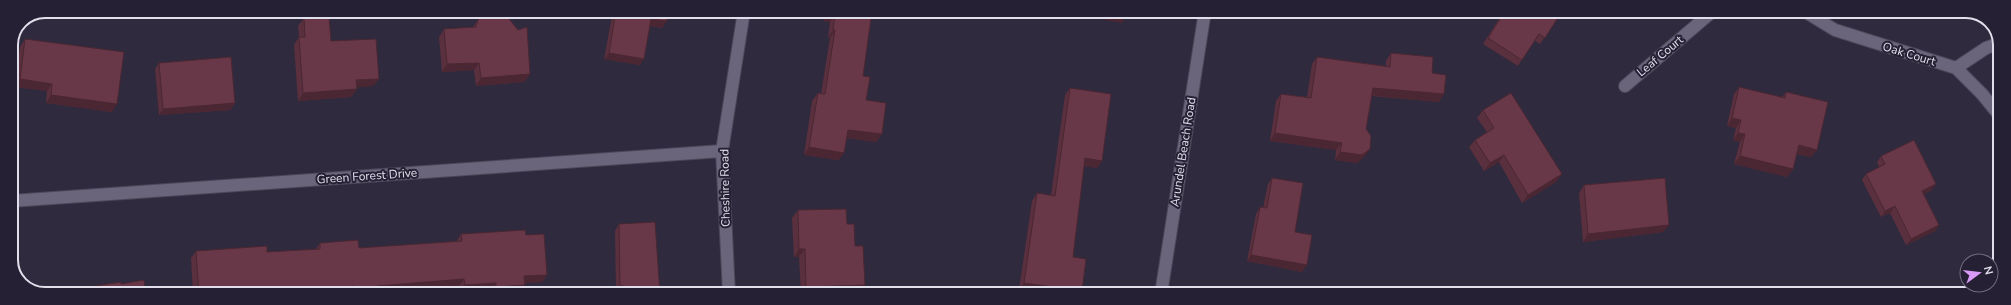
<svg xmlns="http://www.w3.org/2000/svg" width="2011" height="305" font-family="'Nunito Sans',sans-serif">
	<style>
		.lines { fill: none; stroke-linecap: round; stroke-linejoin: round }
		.minor-casing { stroke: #4c4758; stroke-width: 14 }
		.tertiary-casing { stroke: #4c4758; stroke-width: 14 }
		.minor { stroke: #6a657b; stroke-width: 12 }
		.tertiary { stroke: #6a657b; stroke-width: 12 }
		.wall { fill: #5a303e }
		.shaded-wall { fill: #4a2732 }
		.building { fill: #693848; stroke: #4a2732 }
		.labels { text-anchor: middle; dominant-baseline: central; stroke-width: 4; stroke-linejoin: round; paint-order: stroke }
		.street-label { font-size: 12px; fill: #e2dfec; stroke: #252033 }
		.rim { fill: none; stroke: #e2dfec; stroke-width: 2 }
	</style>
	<rect width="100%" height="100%" fill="#2f2a3d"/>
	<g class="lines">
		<defs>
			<g id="minor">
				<polyline points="1804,11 1835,30 1956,68 1982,94 2000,116"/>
				<polyline points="1956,68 1986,48 2000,43"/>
				<polyline points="1625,86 1713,11"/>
				<polyline points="11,201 722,151"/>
				<polyline points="729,294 722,151 744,11"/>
			</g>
			<polyline id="tertiary" points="1161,294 1205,11"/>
		</defs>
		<use href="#minor" class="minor-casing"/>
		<use href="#tertiary" class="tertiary-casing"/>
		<use href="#minor" class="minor"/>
		<use href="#tertiary" class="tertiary"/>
	</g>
	<g class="wall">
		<polygon points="613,11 668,11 662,28 650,26 640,65 604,59"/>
		<polygon points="825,11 872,11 863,76 866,100 882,134 876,142 847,138 839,160 804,155 812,101 818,93 821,94 830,38 828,38 830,22 824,21"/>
		<polygon points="1504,11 1562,11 1540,44 1534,40 1518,66 1483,44"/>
		<polygon points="304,18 331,41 379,79 373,86 356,87 357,89 351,97 298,101 294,45 299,37 298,26"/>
		<polygon points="479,18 530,74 524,82 476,86 474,70 442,72 439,37 444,29 473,27"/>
		<polygon points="25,39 112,112 46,103 47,91 15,87 20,47"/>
		<polygon points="1391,53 1432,73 1439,102 1372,96 1366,129 1365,156 1357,163 1335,160 1336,150 1270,141 1276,101 1281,94 1307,97 1312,64 1317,57 1386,66 1386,61"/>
		<polygon points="159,63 235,103 230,110 159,115 155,69"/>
		<polygon points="1739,87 1782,97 1786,92 1817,150 1811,157 1796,154 1793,169 1787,177 1734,164 1740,142 1733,140 1736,128 1727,126 1734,94"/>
		<polygon points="1070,88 1102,161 1097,168 1084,166 1073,257 1082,291 1080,294 1044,294 1019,290 1032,201 1037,193 1051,195 1065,95"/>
		<polygon points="1483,110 1556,182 1522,203 1499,162 1484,171 1469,147 1475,140 1487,132 1477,118"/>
		<polygon points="1881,156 1932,190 1924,194 1939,225 1935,231 1906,245 1890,213 1881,217 1862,180 1866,174 1879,167 1877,162"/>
		<polygon points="1272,178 1295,232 1302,272 1247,261 1256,214 1260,207 1263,208 1268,184"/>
		<polygon points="1584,185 1669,225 1663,232 1583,242 1579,193"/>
		<polygon points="798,210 847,224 855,246 860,293 801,294 799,257 794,257 792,218"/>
		<polygon points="619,224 660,294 621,294 621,292 616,293 615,231"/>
		<polygon points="461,234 526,235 547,275 542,282 525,283 519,293 503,294 491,294 491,291 459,293 459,286 377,293 377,294 193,294 191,258 196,251 267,252 316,249 320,243 359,248 456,242"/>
		<polygon points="121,284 146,294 79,294 83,288"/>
	</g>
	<g class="shaded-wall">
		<polygon points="1075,11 1103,11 1127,15 1122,23 1073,14"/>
		<polygon points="829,13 835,14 830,22 824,21"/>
		<polygon points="651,19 667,21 662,28 647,25"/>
		<polygon points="833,30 835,30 830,38 828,38"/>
		<polygon points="609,53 644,59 640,65 604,59"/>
		<polygon points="479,63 474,70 442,72 447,64"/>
		<polygon points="530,74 524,82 476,86 481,78"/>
		<polygon points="20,79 52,84 47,91 15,87"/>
		<polygon points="379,79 373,86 351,88 356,80"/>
		<polygon points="1373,88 1444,94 1439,102 1368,95"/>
		<polygon points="357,89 351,97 298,101 303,93"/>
		<polygon points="51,95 117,104 112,112 46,103"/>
		<polygon points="235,103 230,110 159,115 163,109"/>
		<polygon points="1732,118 1741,120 1736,128 1727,126"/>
		<polygon points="848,130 882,134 876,142 843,137"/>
		<polygon points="1275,133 1342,143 1336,150 1270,141"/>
		<polygon points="1738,133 1745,134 1740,142 1733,140"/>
		<polygon points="1799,145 1817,150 1811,157 1793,153"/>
		<polygon points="809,147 844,153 839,160 804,155"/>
		<polygon points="1370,149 1365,156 1357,163 1335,160 1340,152"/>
		<polygon points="1504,155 1499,162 1484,171 1490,163"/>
		<polygon points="1740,156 1793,169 1787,177 1734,164"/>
		<polygon points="1085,158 1102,161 1097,168 1080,166"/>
		<polygon points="1562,174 1556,182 1522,203 1528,195"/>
		<polygon points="1936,184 1932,190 1918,197 1922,191"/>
		<polygon points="1895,206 1890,213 1881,217 1885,211"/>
		<polygon points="1669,225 1663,232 1583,242 1588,234"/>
		<polygon points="1939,225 1935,231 1906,245 1911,239"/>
		<polygon points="799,249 805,249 799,257 794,257"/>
		<polygon points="1251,255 1307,265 1302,272 1247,261"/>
		<polygon points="547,275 542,282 519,284 524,276"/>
		<polygon points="464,279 459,286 372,293 377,286"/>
		<polygon points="496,283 491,291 459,293 465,285"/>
		<polygon points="1024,283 1082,291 1080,294 1044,294 1019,290"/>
		<polygon points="525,285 519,293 491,294 496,287"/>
		<polygon points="865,285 860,293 801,294 806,287"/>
		<polygon points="354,286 349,293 344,294 263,294"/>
		<polygon points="620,286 625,286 621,292 616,293"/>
	</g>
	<g class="building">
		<polygon points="616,11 668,11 667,21 651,19 644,59 609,53"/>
		<polygon points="829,11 872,11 863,76 870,77 866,100 886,103 882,134 848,130 844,153 809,147 818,93 825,94 835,30 833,30 835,14 829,13"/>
		<polygon points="1103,11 1128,11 1127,15"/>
		<polygon points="1505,11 1562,11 1545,38 1539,34 1522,60 1488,38"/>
		<polygon points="497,12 506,15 518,30 527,27 530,74 481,78 479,63 447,64 444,29 476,27 479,18 488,13"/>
		<polygon points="329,17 331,41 376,39 379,79 356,80 357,89 303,93 299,37 305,37 304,18"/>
		<polygon points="25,39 124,52 117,104 51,95 52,84 20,79"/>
		<polygon points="1391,53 1433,57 1432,73 1446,75 1444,94 1373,88 1366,129 1371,136 1370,149 1362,155 1340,152 1342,143 1275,133 1281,94 1311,98 1317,57 1390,67"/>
		<polygon points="231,57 235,103 163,109 159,63"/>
		<polygon points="1739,87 1785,98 1786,92 1828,102 1817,150 1799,145 1793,169 1740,156 1745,134 1738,133 1741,120 1732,118"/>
		<polygon points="1070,88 1111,94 1102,161 1085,158 1073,257 1086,259 1082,291 1024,283 1037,193 1055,196"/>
		<polygon points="1511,93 1562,174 1528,195 1504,155 1490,163 1475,140 1494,128 1483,110"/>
		<polygon points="1914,140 1936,184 1922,191 1939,225 1911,239 1895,206 1885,211 1866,174 1885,164 1881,156"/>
		<polygon points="1272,178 1303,183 1295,232 1312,235 1307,265 1251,255 1260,207 1267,208"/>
		<polygon points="1665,178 1669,225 1588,234 1584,185"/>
		<polygon points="846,209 847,224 854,224 855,246 863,246 865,285 806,287 805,249 799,249 798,210"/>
		<polygon points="655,222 660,294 625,294 625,286 620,286 619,224"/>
		<polygon points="525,230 526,235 544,234 547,275 524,276 525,285 496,287 496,283 465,285 464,279 377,286 377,294 355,294 354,286 263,294 199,294 196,251 267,246 267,252 320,249 320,243 358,240 359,248 462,241 461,234"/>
		<polygon points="144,280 146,294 78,294 84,293 83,288 121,282 121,284"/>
	</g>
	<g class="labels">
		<g class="street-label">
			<text transform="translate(1909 54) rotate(17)">Oak Court</text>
			<text transform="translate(1660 56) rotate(-40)">Leaf Court</text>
			<text transform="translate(1183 152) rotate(-81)">Arundel Beach Road</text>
			<text transform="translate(367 176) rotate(-4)">Green Forest Drive</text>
			<text transform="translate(725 188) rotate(-91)">Cheshire Road</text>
		</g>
	</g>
	<path d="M0 0H2011V305H0ZM45 18H1966A27 27 0 0 1 1993 45V260A27 27 0 0 1 1966 287H45A27 27 0 0 1 18 260V45A27 27 0 0 1 45 18Z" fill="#252033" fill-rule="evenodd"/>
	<path class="rim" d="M45 18H1966A27 27 0 0 1 1993 45V260A27 27 0 0 1 1966 287H45A27 27 0 0 1 18 260V45A27 27 0 0 1 45 18Z"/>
	<g transform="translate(1979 273) rotate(75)"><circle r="19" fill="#252033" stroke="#716c7d"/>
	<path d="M0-3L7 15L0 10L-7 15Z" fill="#d99af7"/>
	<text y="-6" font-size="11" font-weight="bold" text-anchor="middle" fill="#e2dfec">N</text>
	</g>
</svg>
